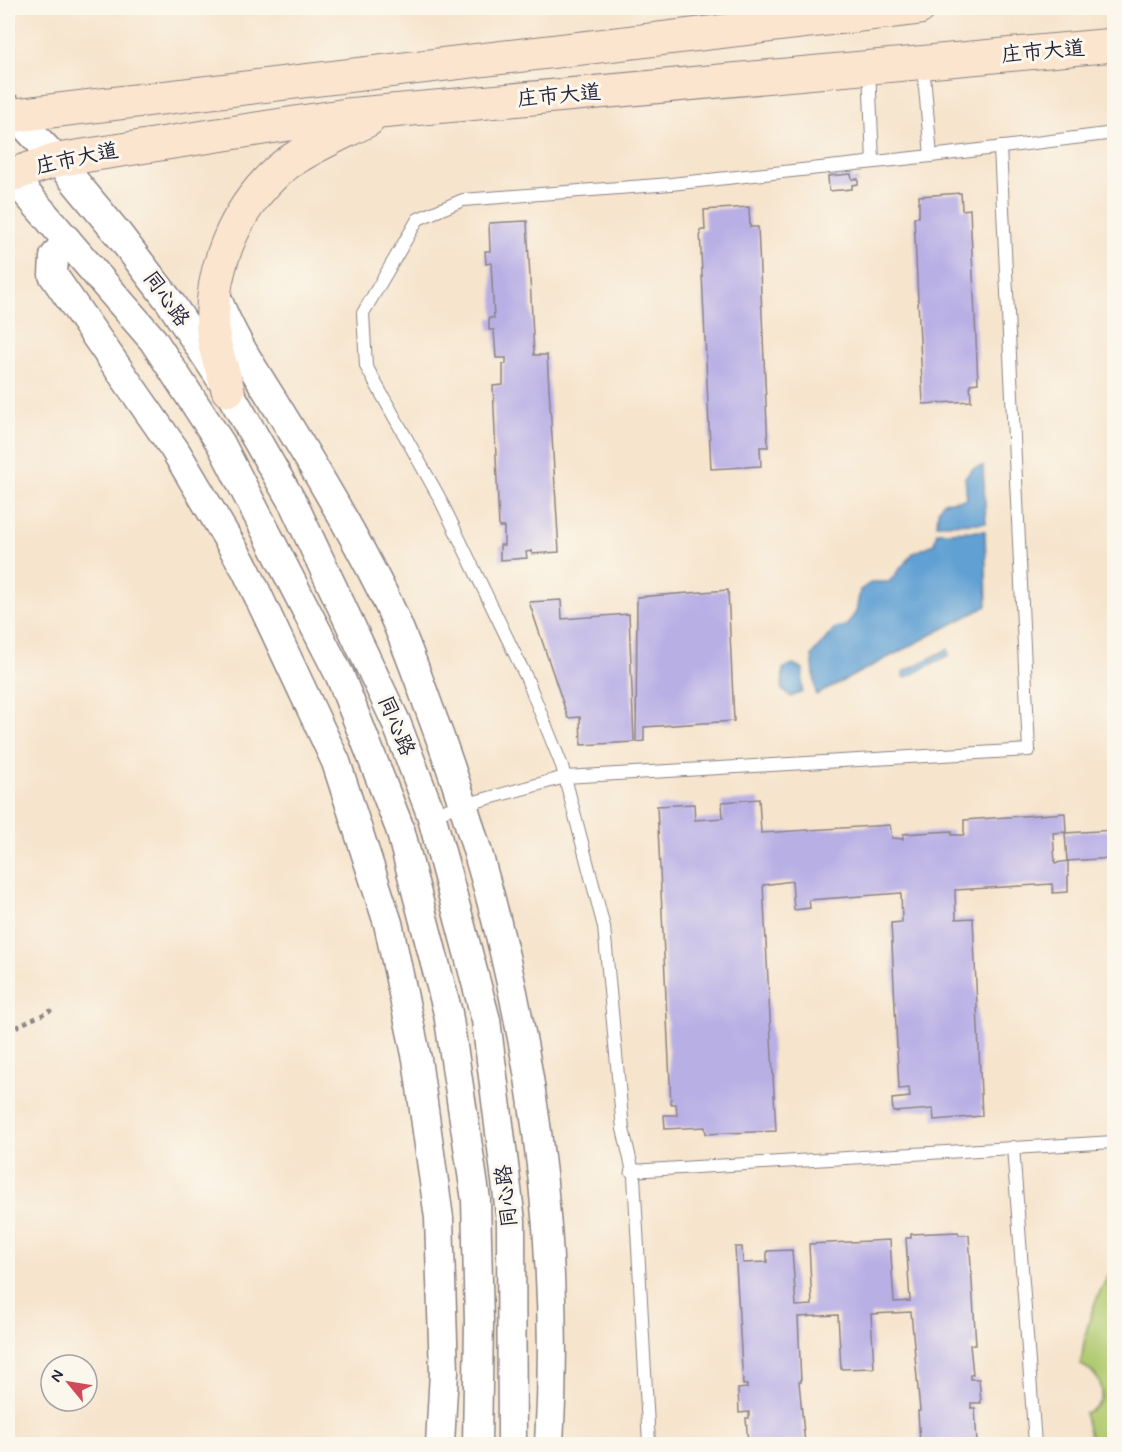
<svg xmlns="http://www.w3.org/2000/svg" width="1122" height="1452" font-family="Mynerve,'LXGW WenKai TC',sans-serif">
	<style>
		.green { fill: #b0ca70; stroke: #697656; stroke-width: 1.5 }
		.water { fill: #60a0d3; stroke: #416187; stroke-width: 1.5 }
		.building { fill: #b8afe5 }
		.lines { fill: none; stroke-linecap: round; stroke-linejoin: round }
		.service-casing { stroke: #8c8384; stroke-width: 14 }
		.tertiary-casing { stroke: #8c8384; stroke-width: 31 }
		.secondary-casing { stroke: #8c8384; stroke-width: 35 }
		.path { stroke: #8c8384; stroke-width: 4; stroke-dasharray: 4.5 4.5; stroke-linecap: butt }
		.service { stroke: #fff; stroke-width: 12 }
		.tertiary { stroke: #fff; stroke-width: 28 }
		.secondary { stroke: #fbe5cf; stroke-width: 33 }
		.labels { text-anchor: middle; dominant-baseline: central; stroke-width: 6; stroke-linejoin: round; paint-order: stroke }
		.street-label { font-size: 21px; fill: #22223b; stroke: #fbf7ec }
	</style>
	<rect width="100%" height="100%" fill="#fbf7ec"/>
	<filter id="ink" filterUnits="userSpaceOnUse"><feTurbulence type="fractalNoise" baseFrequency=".0167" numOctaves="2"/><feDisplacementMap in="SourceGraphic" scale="12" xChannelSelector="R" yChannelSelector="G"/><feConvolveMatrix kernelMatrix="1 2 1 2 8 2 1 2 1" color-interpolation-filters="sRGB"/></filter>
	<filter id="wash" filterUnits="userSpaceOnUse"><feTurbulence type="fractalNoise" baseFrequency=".008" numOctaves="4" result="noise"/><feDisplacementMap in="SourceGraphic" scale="24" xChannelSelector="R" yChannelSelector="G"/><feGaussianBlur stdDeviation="1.35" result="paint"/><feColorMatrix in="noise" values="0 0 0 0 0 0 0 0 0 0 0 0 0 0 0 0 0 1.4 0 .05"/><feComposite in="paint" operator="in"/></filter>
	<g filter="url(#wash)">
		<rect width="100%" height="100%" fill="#f6e4cc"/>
		<path class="green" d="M1114,1267V1444H1092L1084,1413C1112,1404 1104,1375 1081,1365C1085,1328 1093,1298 1114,1267Z"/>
		<g class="water">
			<polygon points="983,466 986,523 937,524 938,511 943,502 967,499 965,477 974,468"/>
			<polygon points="985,531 987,606 816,695 812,655 834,629 847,625 856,612 860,590 872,582 889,582 913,553 934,544 937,532"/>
			<polygon points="948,649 949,655 905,678 903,672"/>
			<polygon points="793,664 803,669 802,692 791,697 782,690 783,669"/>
		</g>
		<g id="blocks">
			<g class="building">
				<polygon points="851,174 852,179 858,179 858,184 852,185 852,189 829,191 828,176"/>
				<polygon points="961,193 962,210 970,209 978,383 970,384 971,401 923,404 914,217 919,217 919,196"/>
				<polygon points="749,207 750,227 758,227 768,447 760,447 761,466 711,469 700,230 705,230 704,210"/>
				<polygon points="527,221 534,355 547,355 559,552 532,554 532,551 526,552 527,558 500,560 500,545 504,545 504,527 499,527 493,386 503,385 503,364 506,364 506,358 496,358 494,330 489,330 489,318 494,318 491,263 486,264 485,251 490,251 489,223"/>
				<polygon points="728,590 734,721 644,727 644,741 636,742 637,597"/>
				<polygon points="561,600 562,619 629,614 634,742 581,745 580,717 568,718 529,602"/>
				<polygon points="759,799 761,833 890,825 892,838 903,839 903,834 952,831 952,835 964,835 964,820 1065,813 1066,832 1053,833 1055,863 1068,861 1068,892 1053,893 1052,884 955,890 956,919 973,918 982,1116 934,1120 933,1109 893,1112 892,1099 910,1097 909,1088 899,1089 891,923 902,922 901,893 809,900 810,908 794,910 792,881 763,885 776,1131 706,1134 705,1127 665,1129 664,1115 677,1115 676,1104 671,1104 657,806 694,804 695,820 723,818 722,802"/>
				<polygon points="1114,830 1114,858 1067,861 1065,833"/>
				<polygon points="958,1232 959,1235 969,1235 976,1345 970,1345 973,1374 970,1375 970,1379 979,1379 981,1403 971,1403 971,1408 975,1408 977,1444 920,1444 918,1411 920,1411 911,1312 871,1314 874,1368 841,1369 838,1315 798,1317 801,1382 799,1382 805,1444 748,1444 746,1418 749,1418 749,1412 739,1413 738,1389 747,1388 747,1385 743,1385 735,1247 742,1247 743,1263 767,1262 767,1251 792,1250 796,1306 812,1305 809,1244 890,1240 894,1302 910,1301 906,1238 911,1238 911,1234"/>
			</g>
		</g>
	</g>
	<g filter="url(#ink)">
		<use href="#blocks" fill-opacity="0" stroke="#8c8384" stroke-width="1.5"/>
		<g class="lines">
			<defs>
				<g id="service">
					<polyline points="923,64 931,156"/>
					<polyline points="869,69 873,162"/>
					<polyline points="431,814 565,777 1029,750 1000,147"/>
					<polyline points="1013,1147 1035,1444"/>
					<polyline points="631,1171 1114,1142"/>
					<polyline points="649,1444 634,1176 623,1129 604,927 562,766 527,679 439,497 366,366 363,313 418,219 463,200 671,184 931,156 1114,133"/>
				</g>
				<g id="tertiary">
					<polyline points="8,108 57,160 119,235 170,302 228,390 294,505 396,722 431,814 486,1020 511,1221 512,1444"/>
					<polyline points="8,172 153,340 221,444 340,676 400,829 448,1013 476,1200 479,1322 477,1444"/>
					<polyline points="67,240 54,257 53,275 175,450 246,570 336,762 388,923 417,1059 439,1218 444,1372 440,1444"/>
					<path d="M216,295C232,339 259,377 284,418C319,475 353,533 383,593C404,635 419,681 435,724C519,949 564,1205 549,1444"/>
				</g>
				<g id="secondary">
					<polyline points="8,116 919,8"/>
					<polyline points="8,176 57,160 347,115 1114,45"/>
					<path d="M228,390C224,372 214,351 213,332C209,271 234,209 280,169C299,152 345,132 368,120"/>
				</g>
			</defs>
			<use href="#service" class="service-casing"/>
			<use href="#tertiary" class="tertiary-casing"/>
			<use href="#secondary" class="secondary-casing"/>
			<polyline class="path" points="8,1031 52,1010"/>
			<use href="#service" class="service"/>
			<use href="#tertiary" class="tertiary"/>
			<use href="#secondary" class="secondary"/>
		</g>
	</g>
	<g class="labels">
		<g class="street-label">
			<text transform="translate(1043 52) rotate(-5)">庄市大道</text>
			<text transform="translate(559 96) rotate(-5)">庄市大道</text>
			<text transform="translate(77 159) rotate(-12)">庄市大道</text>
			<text transform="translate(166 299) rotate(54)">同心路</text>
			<text transform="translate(396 726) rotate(67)">同心路</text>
			<text transform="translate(507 1196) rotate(-96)">同心路</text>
		</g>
	</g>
	<rect width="1122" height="1452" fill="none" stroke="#fbf7ec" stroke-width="30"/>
	<g transform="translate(69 1383) rotate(300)"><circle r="28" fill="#fbf7ec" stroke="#a4a2a5" stroke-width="1.5"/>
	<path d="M0-4.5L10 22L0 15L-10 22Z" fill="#d1495b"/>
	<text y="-9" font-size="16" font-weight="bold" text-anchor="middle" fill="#22223b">N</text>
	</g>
</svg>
